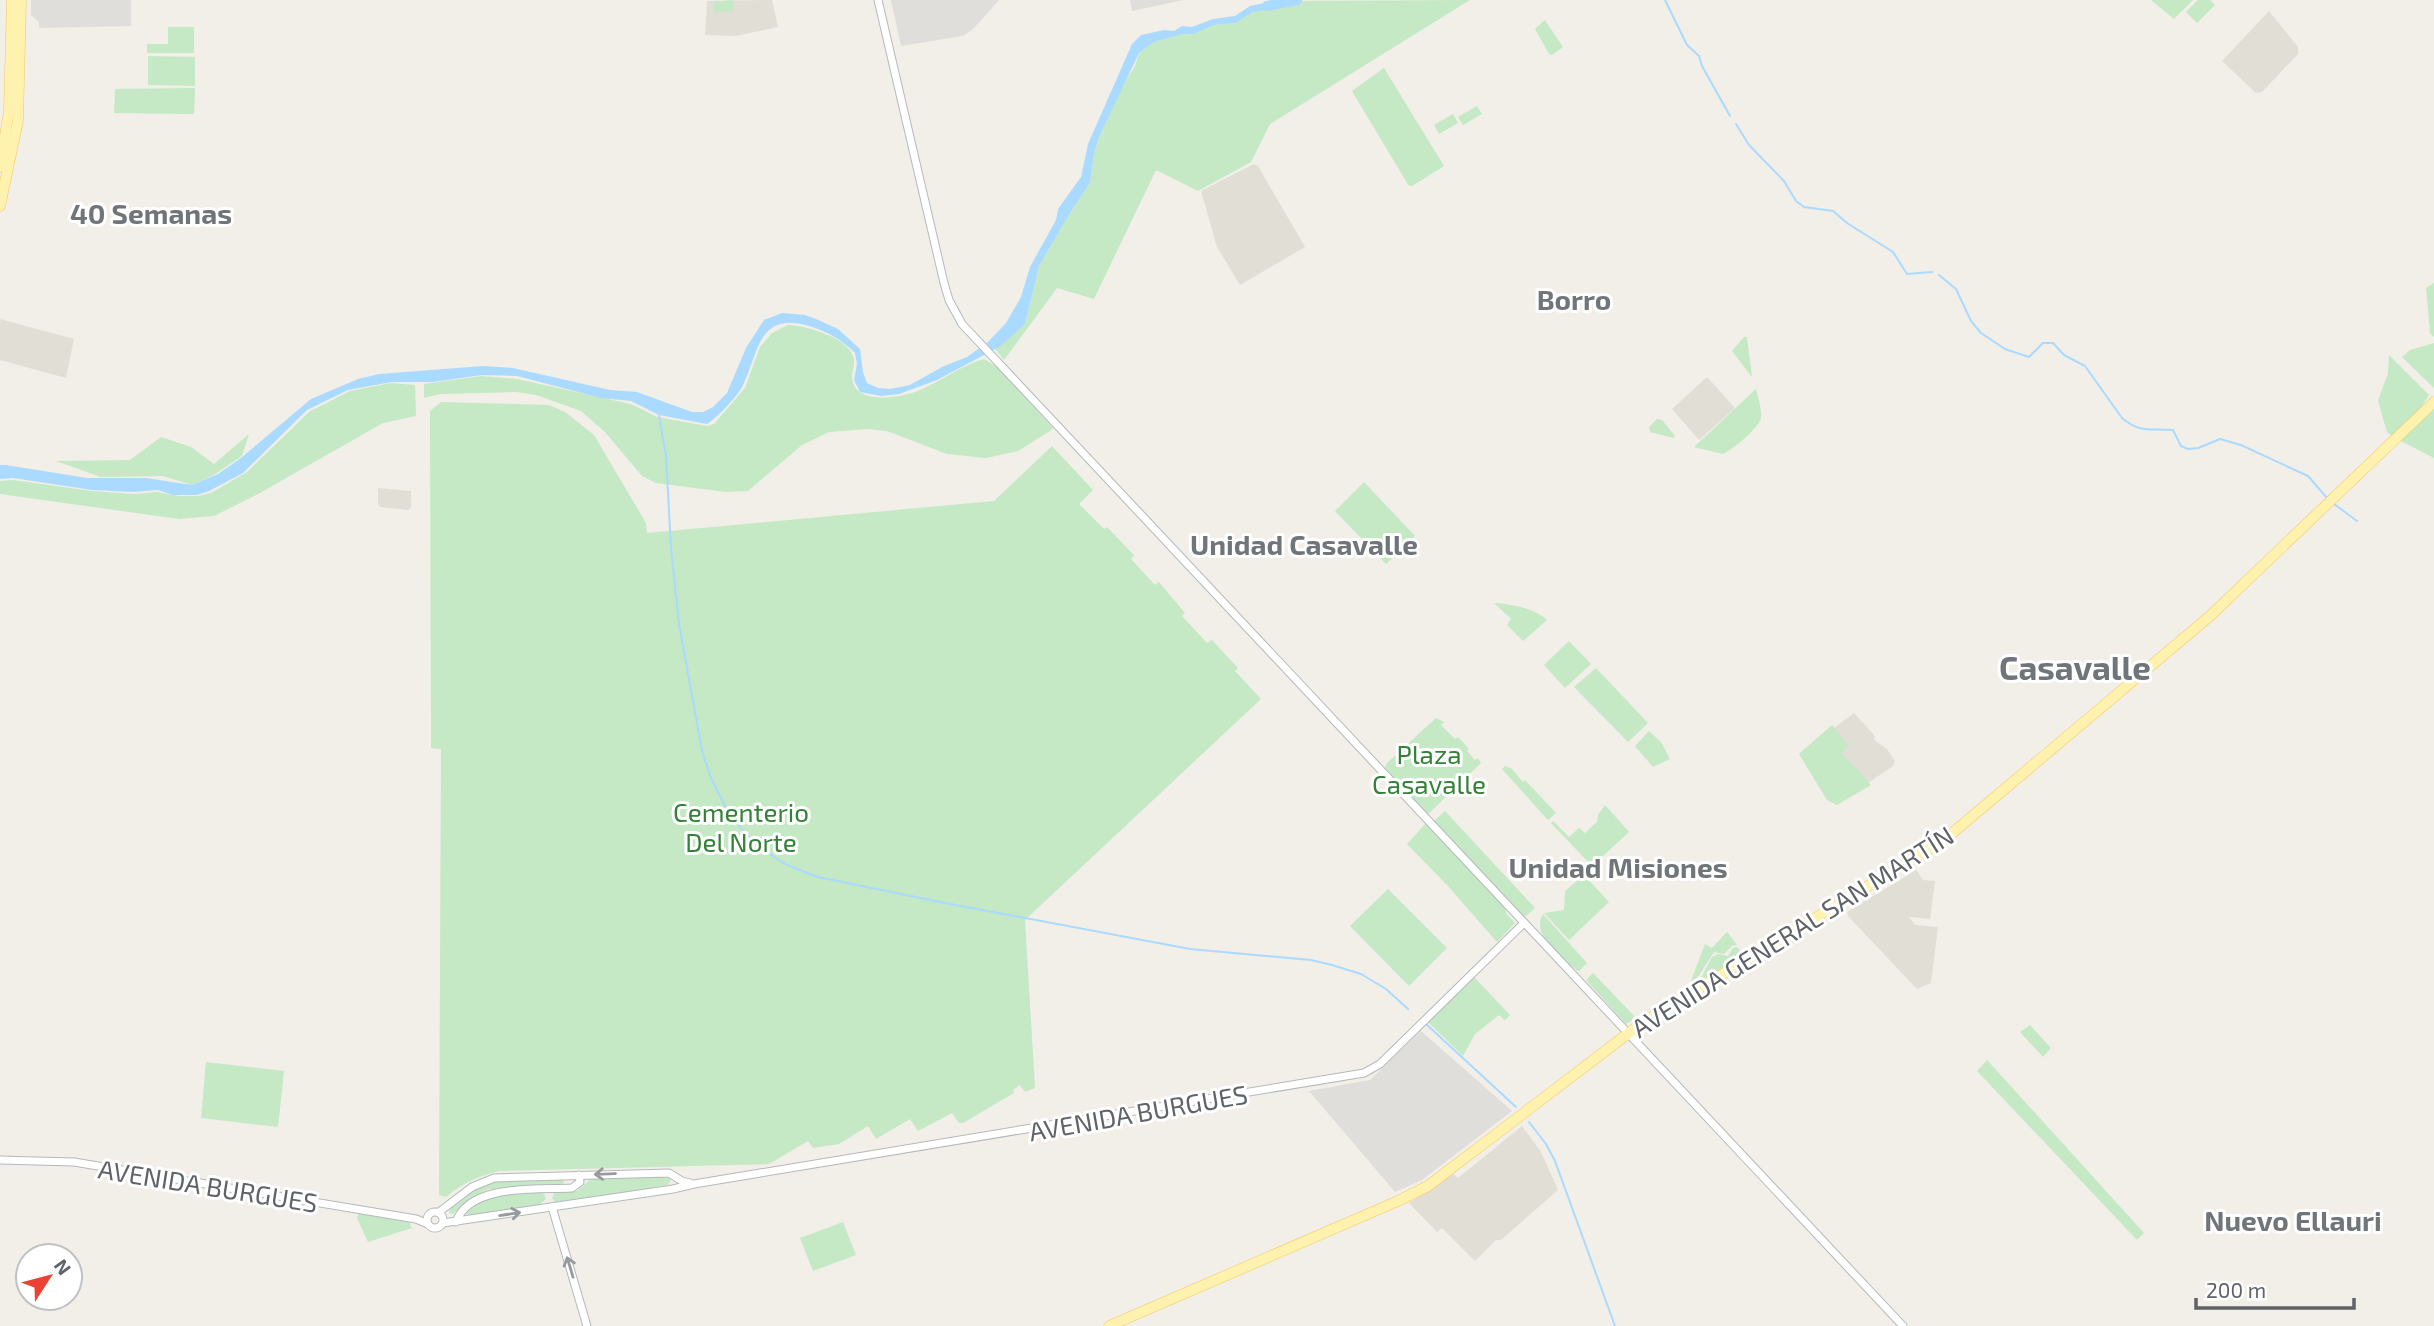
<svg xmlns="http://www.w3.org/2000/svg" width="2434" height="1326" font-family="'Exo 2',sans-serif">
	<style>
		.industrial { fill: #e0deda }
		.education { fill: #e1ded6 }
		.green { fill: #c5e8c5 }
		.water { fill: #aadaff }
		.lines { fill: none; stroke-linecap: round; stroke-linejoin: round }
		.stream { stroke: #aadaff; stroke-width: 2 }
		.river { stroke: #aadaff; stroke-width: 10 }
		.minor-casing { stroke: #b5b8bc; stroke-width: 9 }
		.major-casing { stroke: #f2c960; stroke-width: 11 }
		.minor { stroke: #fff; stroke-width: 7 }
		.major { stroke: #fff2af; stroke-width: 10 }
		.oneway { stroke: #979a9d }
		.labels { text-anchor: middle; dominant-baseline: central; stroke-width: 6; stroke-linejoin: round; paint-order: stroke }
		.park-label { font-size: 26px; fill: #348238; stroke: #fff }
		.street-label { font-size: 26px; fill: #5f6368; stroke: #fff }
		.neighbourhood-label { font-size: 28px; font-weight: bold; fill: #70757a; stroke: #fff }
		.district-label { font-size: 33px; font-weight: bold; fill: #70757a; stroke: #fff }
	</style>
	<rect width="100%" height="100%" fill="#f1efe8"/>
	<g class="industrial">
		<polygon points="31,0 131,0 131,26 39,28 39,22 31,15"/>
		<polygon points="891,0 999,0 973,29 963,36 901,46"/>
		<polygon points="1130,0 1184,0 1132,11"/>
		<polygon points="1421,1031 1512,1111 1422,1180 1395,1192 1309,1091 1370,1080"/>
	</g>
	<g class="education">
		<polygon points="772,0 778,27 736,36 705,35 707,1"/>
		<polygon points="2269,11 2298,47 2298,54 2262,92 2256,93 2222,61"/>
		<polygon points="1254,164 1258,166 1305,247 1240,285 1217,247 1201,191"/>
		<polygon points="0,319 74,339 66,378 0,360"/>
		<polygon points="1707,377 1735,408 1699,440 1672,409"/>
		<polygon points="378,488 411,491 411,507 408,510 380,507 378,504"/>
		<polygon points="1854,713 1875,736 1874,740 1887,749 1895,761 1893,766 1868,783 1842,753 1849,746 1834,728"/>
		<polygon points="1916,870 1923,880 1935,881 1930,919 1909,917 1915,925 1938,927 1931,983 1917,989 1848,916 1847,912"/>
		<polygon points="1522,1126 1541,1152 1558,1190 1501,1240 1496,1240 1475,1261 1442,1228 1437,1232 1409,1203 1453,1173 1458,1178"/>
	</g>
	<g class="green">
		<polygon points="733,0 734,11 715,13 714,2"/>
		<polygon points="1470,0 1270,124 1251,162 1198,191 1156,170 1094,299 1057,288 1004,360 995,349 1025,324 1039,266 1072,210 1090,183 1094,154 1099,137 1124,83 1135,66 1139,53 1154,42 1183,34 1194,34 1214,25 1236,23 1253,12 1292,1"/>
		<polygon points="2151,0 2193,0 2174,19"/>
		<polygon points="2198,0 2210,0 2215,5 2197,23 2186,12"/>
		<polygon points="1545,20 1563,47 1552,55 1549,54 1535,29"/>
		<polygon points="168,27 194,27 194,53 147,53 147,44 168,44"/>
		<polygon points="148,56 195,57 195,86 148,85"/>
		<polygon points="1384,68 1444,166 1412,186 1409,186 1352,91"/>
		<polygon points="195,88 194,114 114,113 115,89"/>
		<polygon points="1477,106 1482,114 1463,125 1458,117"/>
		<polygon points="1453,114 1458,123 1439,134 1434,125"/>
		<polygon points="2434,283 2434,337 2430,333 2426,288"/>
		<path d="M788,325C807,326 846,337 853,356C856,364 852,370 852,377C853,400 882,399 900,396C930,391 955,367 984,359L997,367L1053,428L1050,431L1018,451L986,458L947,454L887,431L868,429L829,432L802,445L748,491L726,492L656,483L642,476L605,432L581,411L536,395L516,392L440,394L424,398V384L481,376L517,379L631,404L657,417L707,426L714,424L745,388L760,347L772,333Z"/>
		<polygon points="1744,337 1747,337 1752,377 1732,351"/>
		<polygon points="2434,343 2434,388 2402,357 2410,350"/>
		<polygon points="2389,355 2429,395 2419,410 2392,436 2387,432 2378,401 2388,373"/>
		<polygon points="391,383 415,385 416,416 383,423 258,494 214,516 179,519 0,494 0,481 13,480 92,491 134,494 157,492 179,496 198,496 211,493 247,472 309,412 350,391"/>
		<path d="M1756,389C1758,398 1762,409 1761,418C1759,428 1732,450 1723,454L1694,447Z"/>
		<path d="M441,402L549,405L565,412L594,435L646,523L647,533L994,501L1052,446L1093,490L1079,504L1104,529L1107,527L1134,555L1131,559L1155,585L1159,582L1185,613L1182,616L1207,643L1212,640L1238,668L1235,671L1261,699L1025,920L1035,1088L1025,1092L1020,1085L1013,1090L1014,1093L963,1123H959L952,1113L918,1131L910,1119L876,1139L868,1126L839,1144L813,1148L808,1141L769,1164L499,1171C479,1176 462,1183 446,1197L439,1195L441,749L431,748L430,411Z"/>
		<polygon points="2434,406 2434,458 2399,440"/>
		<polygon points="1657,419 1662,420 1675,436 1674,438 1650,432 1649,427"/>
		<polygon points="249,434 242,456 212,476 192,485 163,476 101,477 56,461 130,460 161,437 191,447 214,464"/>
		<polygon points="1364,482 1415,536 1386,564 1335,511"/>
		<path d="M1494,603C1510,604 1535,608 1547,620L1523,641L1507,625L1511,619Z"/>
		<polygon points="1569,641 1591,664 1565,688 1544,665"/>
		<polygon points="1596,668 1648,723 1628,742 1574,687"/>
		<polygon points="1436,718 1444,722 1441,725 1455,739 1458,737 1469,749 1467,751 1475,760 1478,758 1481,763 1427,815 1385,768 1387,763"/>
		<polygon points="1832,725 1849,746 1842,753 1871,785 1837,805 1827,800 1799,754"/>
		<polygon points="1649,731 1661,742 1670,759 1653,767 1635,746"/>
		<polygon points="1505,766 1511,768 1523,782 1525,780 1556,813 1548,820 1502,769"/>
		<polygon points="1605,805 1629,832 1592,866 1551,823 1553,821 1569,837 1579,828 1585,833 1597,822 1598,815"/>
		<polygon points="1445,811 1535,908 1524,918 1434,821"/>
		<polygon points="1426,823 1505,908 1506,913 1515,923 1497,942 1447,885 1407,844"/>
		<polygon points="1584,875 1609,902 1569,940 1544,913 1564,910 1565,891"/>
		<polygon points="1388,889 1447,948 1409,986 1350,926"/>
		<path d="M1543,914L1587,963L1579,971L1576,970C1562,957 1530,936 1543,914Z"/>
		<polygon points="1727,932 1737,945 1732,946 1724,954 1714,952 1696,980 1691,981 1705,944 1712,948"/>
		<polygon points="1737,947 1744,955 1699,982 1712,957 1719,954 1728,956 1733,948"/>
		<polygon points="1593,973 1636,1018 1626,1024 1586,980"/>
		<polygon points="1474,977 1510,1015 1505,1020 1499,1015 1475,1034 1463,1056 1428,1022"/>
		<polygon points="2030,1025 2051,1048 2043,1057 2020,1032"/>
		<polygon points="1987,1060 2144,1233 2137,1240 1977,1071"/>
		<polygon points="206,1062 284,1071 278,1127 201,1118"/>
		<polygon points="667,1176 671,1179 668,1185 564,1202 556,1203 552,1198 555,1192 577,1191 592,1178"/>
		<polygon points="562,1179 564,1183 560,1185 489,1189 470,1198 453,1214 449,1213 450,1208 473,1189 495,1181"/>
		<path d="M540,1192L544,1194L546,1199L539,1205L470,1216L466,1213C478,1190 517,1193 540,1192Z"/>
		<polygon points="359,1213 409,1222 412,1228 368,1242 357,1218"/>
		<polygon points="843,1222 856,1255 813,1271 800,1238"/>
	</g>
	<path class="water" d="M1264,3L1277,5L1270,9L1253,12L1236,23L1214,25L1194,34H1183L1154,42L1139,53L1099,137L1094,154L1090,183L1072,210L1039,266L1025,324L999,347L937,380L899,394L881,396L860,392L854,380L857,364L855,353C842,340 826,331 809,326C758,311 759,352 743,385C738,396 717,418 707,424L659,415L631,401L601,398L517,376L482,375L433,382H392L348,390L307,410L243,473L209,491L197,495H173L158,490L133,492L92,490L13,478L0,479V465H6L87,478H146L192,485L218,474L241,458L311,399L358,379L379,374L483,366L513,368L610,390L637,392L692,412H703L713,407L727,393L746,348L764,320L782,313L805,315L816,319L838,329L860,349L863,372L867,383L878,388L890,389L910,385L944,366L967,357L988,342L1006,323L1021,297L1030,267L1056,220L1058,209L1081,177L1088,144L1132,44L1141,35L1164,30L1174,31L1182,26L1192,27L1213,19L1235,16L1250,6Z"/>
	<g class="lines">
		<g class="stream">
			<polyline points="1665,0 1687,45 1699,56 1702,66 1730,116"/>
			<polyline points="1736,124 1749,145 1784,181 1796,201 1804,207 1833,211 1847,223 1893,252 1907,274 1932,272"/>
			<path d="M1939,275L1956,289L1971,321L1981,333L2005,349L2029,357L2043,343H2053L2064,355L2085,366L2122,418C2141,434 2151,428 2173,430L2181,446L2188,449L2198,448L2220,439L2241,445L2308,476L2327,498"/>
			<polyline points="659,416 666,456 671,548 679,624 702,751 711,778 726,808 743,831 760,848 787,865 818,877 945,903 1190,949 1311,960 1332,965 1361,974 1386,989 1408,1009"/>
			<polyline points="2334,504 2357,521"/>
			<polyline points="1426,1024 1516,1107"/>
			<polyline points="1529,1122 1546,1144 1555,1161 1615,1326"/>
		</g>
		<polyline class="river" points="1267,6 1297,0"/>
		<defs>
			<g id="minor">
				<polyline points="878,0 944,283 949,300 962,324 1903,1326"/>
				<polyline points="0,1160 74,1162 416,1219 428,1224"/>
				<polyline points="552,1207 587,1326"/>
				<circle cx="435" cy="1220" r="8"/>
				<polyline points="439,1212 472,1187 494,1178 669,1173 682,1181 690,1183"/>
				<path d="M456,1222C470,1183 538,1190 572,1188L580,1182L579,1175"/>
				<polyline points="443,1223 673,1189 694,1184 1364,1073 1380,1064 1524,923"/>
			</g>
			<g id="major">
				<polyline points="0,167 9,111 12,0"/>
				<polyline points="0,206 18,121 21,0"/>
				<polyline points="1109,1326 1398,1201 1428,1186 1642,1023 1944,840 2210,616 2434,402"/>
			</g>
		</defs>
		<use href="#minor" class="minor-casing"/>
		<use href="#major" class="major-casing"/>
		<use href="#minor" class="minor"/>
		<use href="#major" class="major"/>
	</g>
	<defs><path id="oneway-shaft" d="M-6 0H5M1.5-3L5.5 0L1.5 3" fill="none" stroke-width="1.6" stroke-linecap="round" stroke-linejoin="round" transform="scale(1.75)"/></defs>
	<g class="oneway">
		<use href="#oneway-shaft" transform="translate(605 1174) rotate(178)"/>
		<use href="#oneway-shaft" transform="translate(510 1214) rotate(-9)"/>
		<use href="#oneway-shaft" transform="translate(570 1267) rotate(-107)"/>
	</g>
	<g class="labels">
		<g class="park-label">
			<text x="1429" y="753">Plaza<tspan x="1429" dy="30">Casavalle</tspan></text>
			<text x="741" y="811">Cementerio<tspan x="741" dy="30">Del Norte</tspan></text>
		</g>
		<g class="street-label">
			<text transform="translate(1792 931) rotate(-32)">AVENIDA GENERAL SAN MARTÍN</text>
			<text transform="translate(1138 1112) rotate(-10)">AVENIDA BURGUES</text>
			<text transform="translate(208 1185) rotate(9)">AVENIDA BURGUES</text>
		</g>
		<g class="neighbourhood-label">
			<text x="151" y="213">40 Semanas</text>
			<text x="1574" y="299">Borro</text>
			<text x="1304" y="544">Unidad Casavalle</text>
			<text x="1618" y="867">Unidad Misiones</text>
			<text x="2293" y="1220">Nuevo Ellauri</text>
		</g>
		<g class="district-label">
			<text x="2075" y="667">Casavalle</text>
		</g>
	</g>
	<g transform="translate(49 1277) rotate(54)"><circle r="33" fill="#ffffff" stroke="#bfc1c3" stroke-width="2"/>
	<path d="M0-5L12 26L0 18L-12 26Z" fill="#ea4335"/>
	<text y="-10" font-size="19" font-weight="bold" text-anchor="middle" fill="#5f6368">N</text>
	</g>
	<path d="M2196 1298v10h158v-10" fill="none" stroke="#5f6368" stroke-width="3.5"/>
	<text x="2206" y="1298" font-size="21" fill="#5f6368" stroke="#ffffff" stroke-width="5" paint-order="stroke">200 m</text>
</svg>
